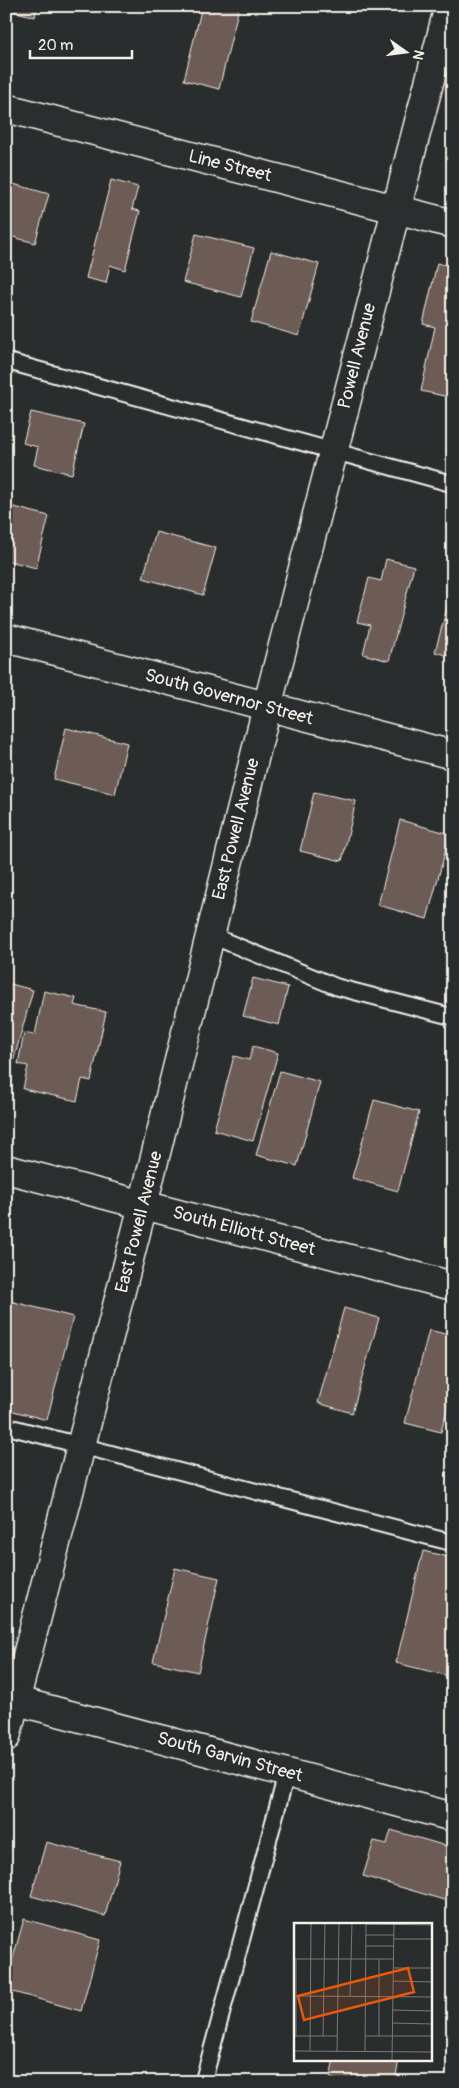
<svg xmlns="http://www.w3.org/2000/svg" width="459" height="2088" font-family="Pangolin,sans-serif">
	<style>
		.building { fill: #6c5b55; stroke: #f4f1e8 }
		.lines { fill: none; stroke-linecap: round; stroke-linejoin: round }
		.lane-casing { stroke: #f4f1e8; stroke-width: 19 }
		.street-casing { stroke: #f4f1e8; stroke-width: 31 }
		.secondary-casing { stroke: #f4f1e8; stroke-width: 31 }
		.lane { stroke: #2a2d2e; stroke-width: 15 }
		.street { stroke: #2a2d2e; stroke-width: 28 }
		.secondary { stroke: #2a2d2e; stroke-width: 28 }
		.labels { text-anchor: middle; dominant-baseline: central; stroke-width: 4; stroke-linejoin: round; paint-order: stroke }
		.street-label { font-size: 18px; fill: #f4f1e8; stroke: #2a2d2e }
		.inset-road { fill: none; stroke: #7b7b78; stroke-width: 1 }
		.view { fill: #e8590c; fill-opacity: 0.15; stroke: #e8590c; stroke-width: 2.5 }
		.inset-edge { fill: none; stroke: #f4f1e8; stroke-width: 2.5 }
	</style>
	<rect width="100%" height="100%" fill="#2a2d2e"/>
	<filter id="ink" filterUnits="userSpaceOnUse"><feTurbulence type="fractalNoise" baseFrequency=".02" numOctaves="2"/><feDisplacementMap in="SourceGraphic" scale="10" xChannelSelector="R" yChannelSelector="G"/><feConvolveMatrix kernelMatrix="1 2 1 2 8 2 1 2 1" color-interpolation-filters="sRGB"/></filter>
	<g filter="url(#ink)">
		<g class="building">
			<polygon points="6,6 37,6 35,17 6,9"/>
			<polygon points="202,6 239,7 219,89 184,80"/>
			<polygon points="111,180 138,187 132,209 140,211 125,270 110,265 106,283 86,278"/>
			<polygon points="6,182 49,194 35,243 6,235"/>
			<polygon points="196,234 254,248 241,297 183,282"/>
			<polygon points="271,251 319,264 299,336 251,322"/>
			<polygon points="437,263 453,267 453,398 421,391 435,327 423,324"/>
			<polygon points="31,412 84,424 72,474 34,465 38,447 23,443"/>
			<polygon points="6,505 49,516 36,568 6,560"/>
			<polygon points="156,532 216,548 203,595 143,578"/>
			<polygon points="386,559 414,566 389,661 363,654 370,625 357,622 369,578 381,581"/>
			<polygon points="451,593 453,594 453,657 435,652"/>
			<polygon points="66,728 127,743 115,794 54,779"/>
			<polygon points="314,792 356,801 342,861 300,851"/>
			<polygon points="400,820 450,834 427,919 378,905"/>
			<polygon points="253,978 288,987 279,1025 243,1016"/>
			<polygon points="7,983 33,990 7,1084 6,1084"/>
			<polygon points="44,991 76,998 74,1005 106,1012 91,1081 82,1079 77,1101 23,1089 28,1066 18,1064 24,1033 35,1035"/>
			<polygon points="253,1046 278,1053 253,1141 214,1130 234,1056 249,1060"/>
			<polygon points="280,1071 320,1082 297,1166 256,1155"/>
			<polygon points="374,1100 419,1112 398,1191 352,1178"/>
			<polygon points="6,1300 73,1317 47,1420 6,1409"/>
			<polygon points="344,1308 379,1318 352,1413 318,1403"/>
			<polygon points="429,1330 453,1336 453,1385 441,1432 405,1423"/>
			<polygon points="423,1551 453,1558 453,1677 396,1663"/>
			<polygon points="175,1568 219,1578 198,1672 153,1662"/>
			<polygon points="391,1830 453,1848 453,1871 444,1900 363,1876 374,1841 387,1844"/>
			<polygon points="46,1842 120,1861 105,1916 31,1896"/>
			<polygon points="24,1919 100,1940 81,2011 6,1990 6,1983"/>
			<polygon points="334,2059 399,2059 395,2082 345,2082 330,2078"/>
		</g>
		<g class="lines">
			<defs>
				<g id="lane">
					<polyline points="6,361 453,484"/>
					<polyline points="210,935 337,987 453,1017"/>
					<polyline points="6,1426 453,1543"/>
					<polyline points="203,2082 287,1772"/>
				</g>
				<g id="street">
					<polyline points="6,108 453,224"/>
					<polyline points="6,1169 453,1286"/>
					<polyline points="6,1737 143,1205 267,707 449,6"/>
				</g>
				<g id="secondary">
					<polyline points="6,638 453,755"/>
					<polyline points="6,1698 453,1817"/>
				</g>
			</defs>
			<use href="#lane" class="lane-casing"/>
			<use href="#street" class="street-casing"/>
			<use href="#secondary" class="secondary-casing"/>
			<use href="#lane" class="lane"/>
			<use href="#street" class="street"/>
			<use href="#secondary" class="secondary"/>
		</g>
	</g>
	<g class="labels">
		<g class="street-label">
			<text transform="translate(230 166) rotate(14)">Line Street</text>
			<text transform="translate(357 356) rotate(-76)">Powell Avenue</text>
			<text transform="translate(229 697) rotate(15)">South Governor Street</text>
			<text transform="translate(236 829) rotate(-76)">East Powell Avenue</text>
			<text transform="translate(139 1222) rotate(-76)">East Powell Avenue</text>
			<text transform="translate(244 1231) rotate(15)">South Elliott Street</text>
			<text transform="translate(230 1757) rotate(15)">South Garvin Street</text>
		</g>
	</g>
	<g transform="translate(294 1923)">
		<rect width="138" height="138" fill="#2a2d2e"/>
		<path class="inset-road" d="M72,1L138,2M72,12H100M100,16H138M72,23H100M0,36H99M100,45H138M99,58L138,59M0,73L138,74M56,73L58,0M99,87L138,88M99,100L138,101M0,113H43M2,113V36M29,113L31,0M71,113H138M85,113V36M0,128L138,129M16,128L17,0M43,128L45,0M71,128L72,0M98,137L100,0"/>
		<path class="view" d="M114,45L120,69L10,97L4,73Z"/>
		<rect width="138" height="138" class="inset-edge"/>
	</g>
	<rect width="459" height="2088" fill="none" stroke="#2a2d2e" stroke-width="25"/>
	<rect x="12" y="12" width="434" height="2063" fill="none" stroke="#f4f1e8" stroke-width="2" filter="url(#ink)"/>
	<g transform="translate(406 52) rotate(104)" stroke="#2a2d2e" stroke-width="4" paint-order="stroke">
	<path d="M0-4L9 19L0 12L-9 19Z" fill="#f4f1e8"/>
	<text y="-8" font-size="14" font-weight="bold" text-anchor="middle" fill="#f4f1e8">N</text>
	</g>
	<path d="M30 50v8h102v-8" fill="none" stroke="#f4f1e8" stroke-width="2.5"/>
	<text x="38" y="50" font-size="15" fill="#f4f1e8" stroke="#2a2d2e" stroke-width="4" paint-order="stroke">20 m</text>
</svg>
